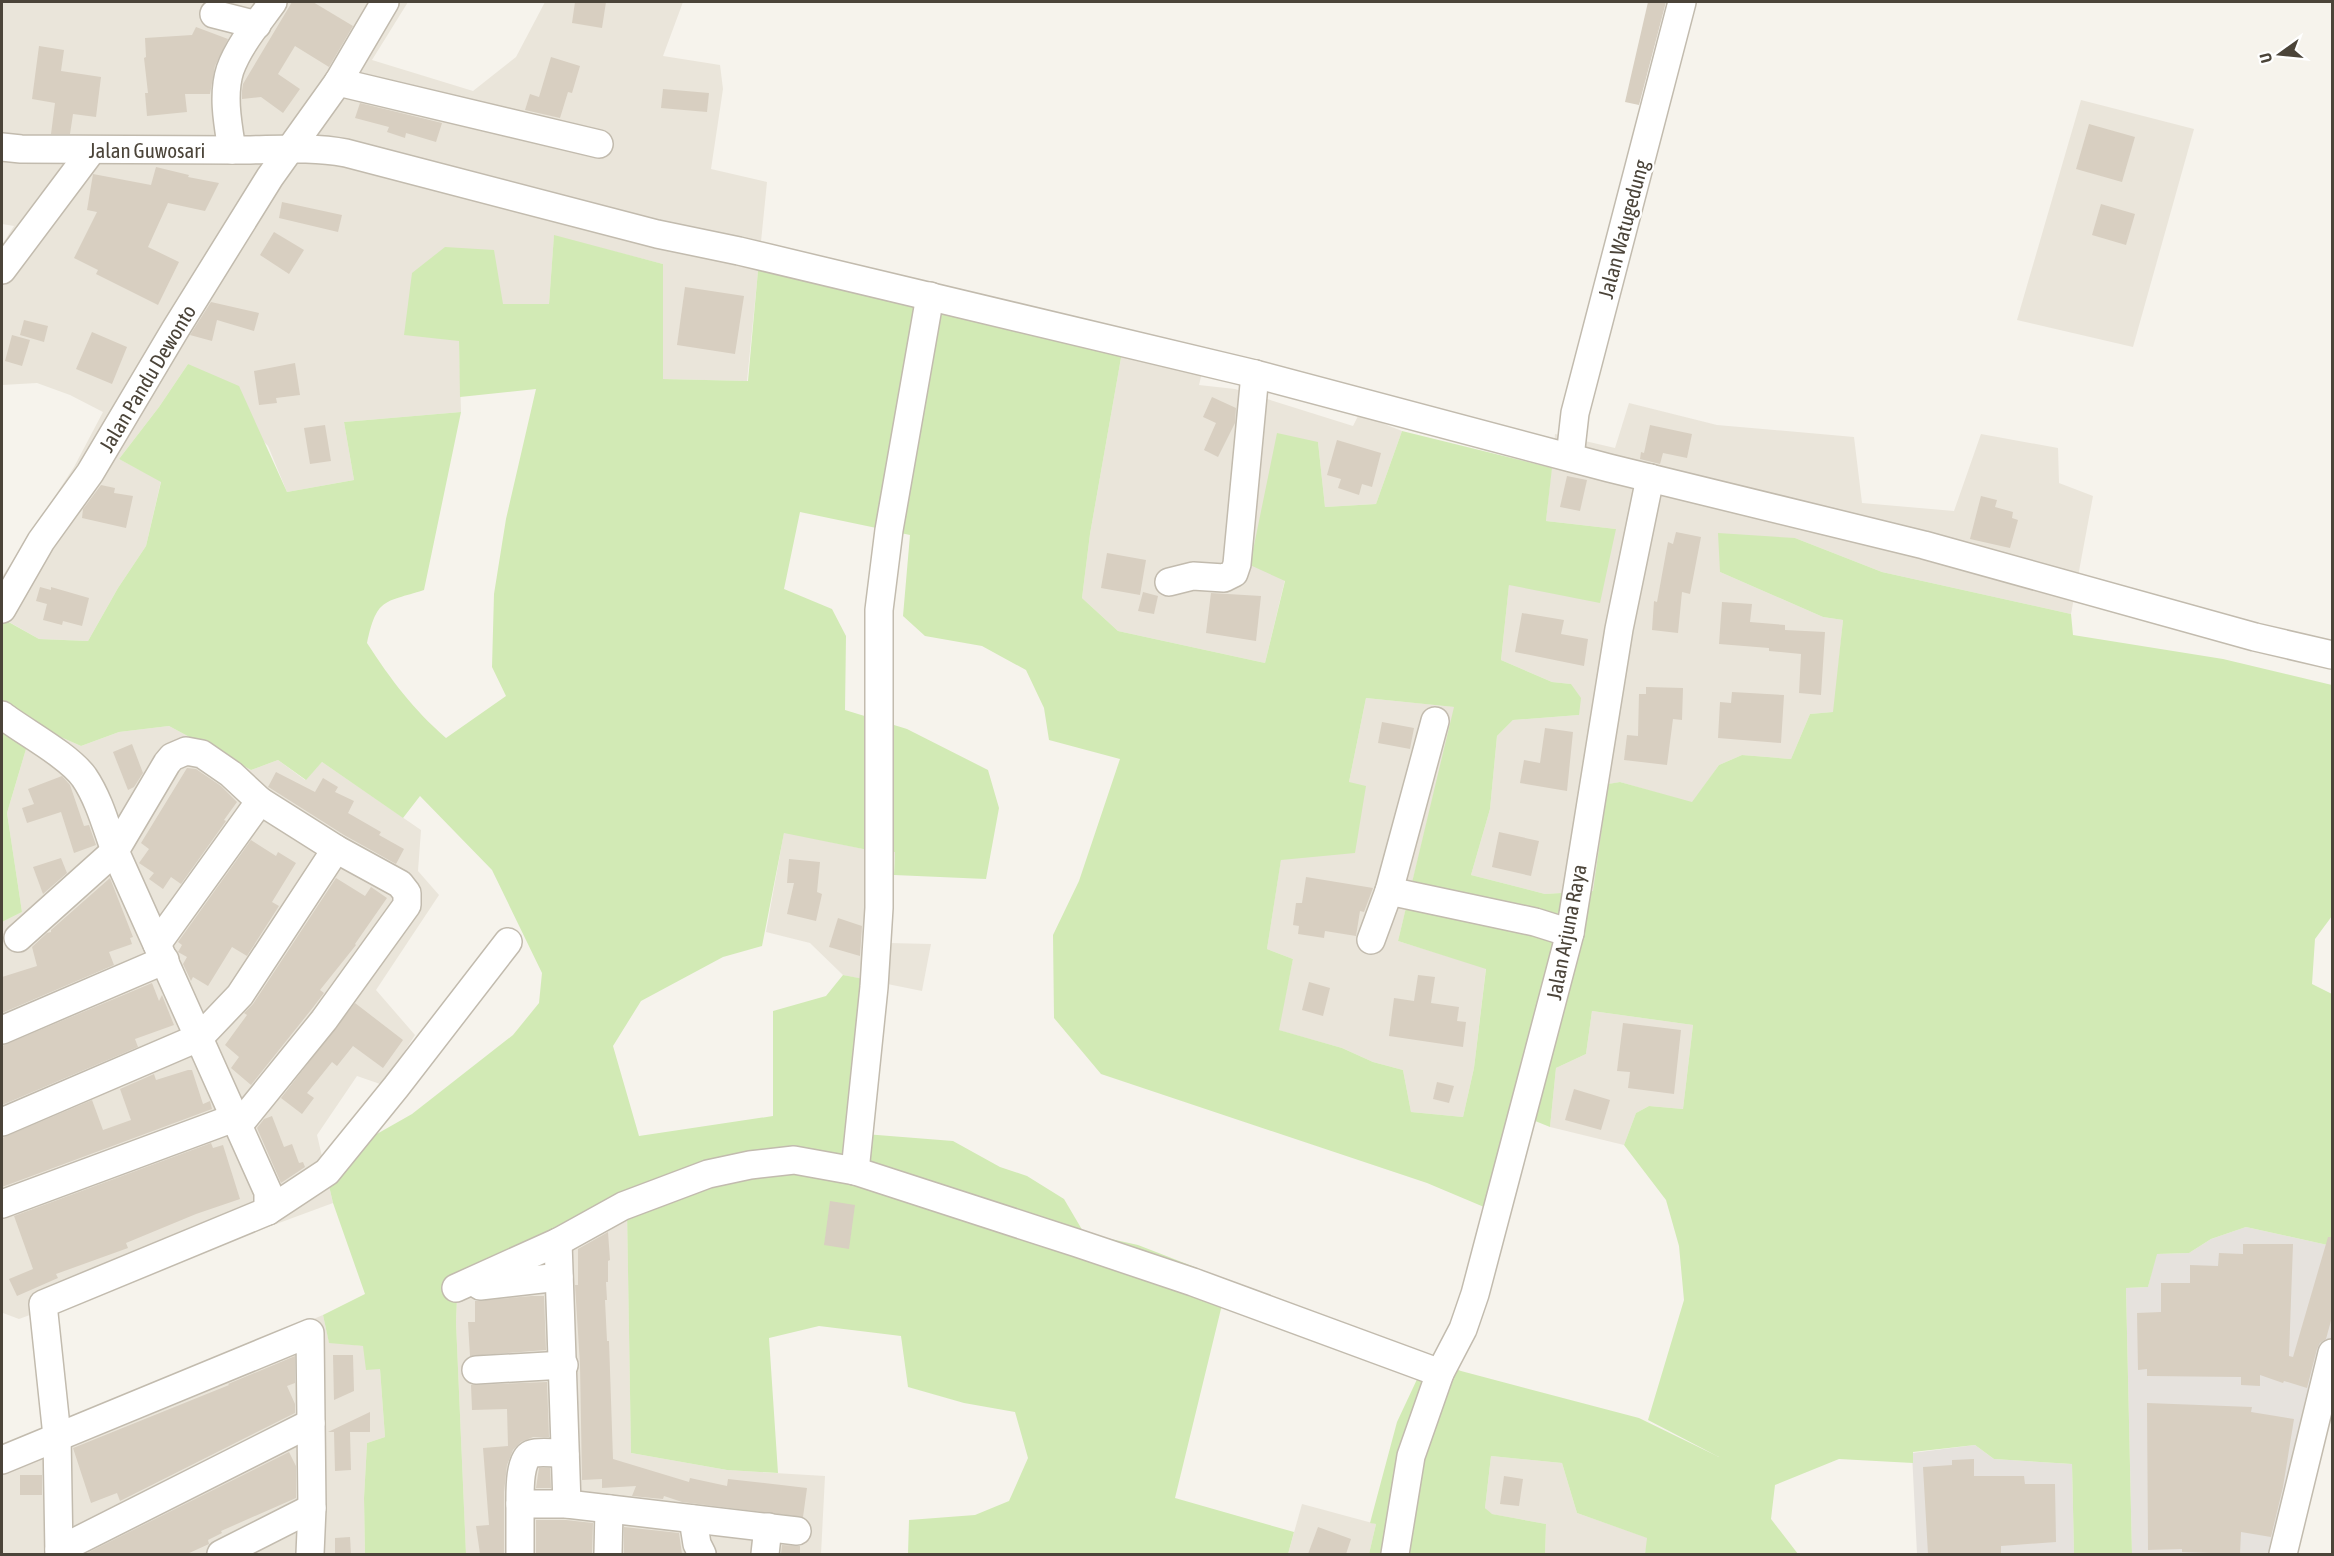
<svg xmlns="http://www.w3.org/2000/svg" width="2334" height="1556" font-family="'Asap Condensed',sans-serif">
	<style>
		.residential { fill: #eae5da }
		.industrial { fill: #e6e2dd }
		.green { fill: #d2eab5; fill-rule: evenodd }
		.building { fill: #d8cfc1 }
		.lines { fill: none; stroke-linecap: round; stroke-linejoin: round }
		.minor-casing { stroke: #c2bbae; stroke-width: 30 }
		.minor { stroke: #fff; stroke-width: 27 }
		.labels { text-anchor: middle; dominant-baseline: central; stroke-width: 4.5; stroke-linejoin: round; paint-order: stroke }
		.street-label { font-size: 21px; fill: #4b4439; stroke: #fff }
	</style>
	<rect width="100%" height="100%" fill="#f6f3ec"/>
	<g class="residential">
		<polygon points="2,2 408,2 372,60 473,91 516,57 545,2 683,2 663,56 720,65 723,89 711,169 767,182 747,381 663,379 663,264 554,236 549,304 503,305 459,341 461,412 344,422 354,480 287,492 268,446 188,364 159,407 119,459 161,481 146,546 118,588 88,641 39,639 2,618 2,577 74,467 103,412 70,395 37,383 2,385 2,245 14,226 2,224"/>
		<polygon points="2081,100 2194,129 2133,347 2017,320"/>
		<polygon points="1125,335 1206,356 1199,385 1235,389 1353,426 1359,414 1402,431 1376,504 1325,507 1318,442 1265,663 1118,631 1082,598 1090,534"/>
		<polygon points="1629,403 1717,425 1854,437 1862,503 1954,511 1981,434 2058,448 2059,483 2093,496 2071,614 1882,572 1795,538 1720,572 1823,617 1843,620 1834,712 1810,714 1791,759 1742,755 1719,765 1692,803 1620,782 1609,784 1594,891 1545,894 1471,875 1490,809 1497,736 1513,720 1579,715 1571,684 1552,682 1501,660 1509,585 1616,529 1546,521 1555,434 1615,448"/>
		<polygon points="1366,698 1455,707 1398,941 1486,968 1474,1068 1463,1117 1411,1112 1403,1070 1373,1062 1342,1048 1278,1030 1293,959 1267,949 1281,859 1349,782"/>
		<polygon points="169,726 251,770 278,760 305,780 322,762 421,830 418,871 439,895 376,990 415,1035 383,1085 357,1076 317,1135 333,1203 19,1319 3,1313 2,1309 2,922 22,912 7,813 26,749 47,731 81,746 119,732"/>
		<polygon points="784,832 868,850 895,852 889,943 931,944 922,991 843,975 810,943 766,932"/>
		<polygon points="1592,1011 1693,1025 1683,1109 1649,1106 1636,1113 1624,1145 1550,1127 1556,1068 1586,1054"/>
		<polygon points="627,1210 631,1453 727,1470 825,1476 821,1554 466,1554 456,1322 458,1273"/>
		<polygon points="323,1315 329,1342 363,1346 380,1369 385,1437 367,1443 364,1498 365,1554 2,1554 2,1448"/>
		<polygon points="1491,1456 1562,1463 1577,1513 1648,1538 1645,1554 1545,1554 1546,1524 1491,1514 1485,1508"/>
		<polygon points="1302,1504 1376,1524 1369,1554 1288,1554"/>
	</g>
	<g class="industrial">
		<polygon points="2246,1227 2332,1246 2332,1391 2297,1554 2132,1554 2126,1288 2148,1287 2156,1254 2189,1253 2211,1239"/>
		<polygon points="1975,1445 1994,1459 2072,1464 2074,1553 1917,1554 1912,1453"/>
	</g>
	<path class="green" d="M554,235L663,264V379L748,381L760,249L1125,335L1090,534L1082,598L1118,631L1265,663L1285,581L1250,565L1277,433L1318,442L1325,507L1376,504L1402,431L1552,468L1546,521L1616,529L1600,603L1509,585L1501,660L1552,682L1571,684L1581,698L1579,715L1513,720L1497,736L1490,809L1471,875L1545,894L1593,891L1608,784L1620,782L1692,802L1719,765L1742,755L1791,759L1810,714L1833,712L1843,620L1823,617L1720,572L1718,533L1795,538L1882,572L2071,614L2073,635L2223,659L2332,685V916L2315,939L2312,984L2332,994V1246L2246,1227L2211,1239L2189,1253L2157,1254L2148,1287L2126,1288L2132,1554L2074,1553L2072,1464L1994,1459L1975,1445L1913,1452V1463L1839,1459L1775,1485L1771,1519L1798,1554H1645L1647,1538L1577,1513L1562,1463L1491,1456L1485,1508L1492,1514L1546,1524L1545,1554H1369L1376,1524L1370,1523L1397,1422L1427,1358L1461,1371L1639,1418L1719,1457L1648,1420L1684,1300L1679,1246L1666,1200L1624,1145L1636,1113L1649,1106L1683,1109L1693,1025L1592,1011L1586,1054L1556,1068L1550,1127L1513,1112L1484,1207L1427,1183L1101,1074L1054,1018L1053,935L1079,881L1120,759L1049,740L1044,708L1026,670L982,646L925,636L903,616L910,535L800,512L784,589L832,609L846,636L845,710L907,729L988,770L999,808L986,879L894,875L895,852L868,850L784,833L762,946L723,957L641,1001L613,1046L639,1136L773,1116V1011L826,996L843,975L864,979L852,1133L953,1141L1000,1167L1027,1176L1064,1199L1084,1233L1138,1245L1228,1280L1175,1498L1294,1532L1288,1554H908L909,1520L975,1515L1009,1501L1028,1458L1015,1412L964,1403L908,1387L901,1336L819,1326L769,1338L778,1473L727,1470L631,1453L627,1211L541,1237L458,1273L456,1322L466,1554H365L364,1498L367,1443L385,1437L380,1369L366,1370L363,1346L329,1343L323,1315L365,1294L333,1203L324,1164L412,1114L513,1035L539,1003L542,973L492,870L420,796L403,818L322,762L306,780L278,760L251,770L169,726L119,732L81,746L47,731L26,749L7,813L22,912L2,922V626L5,620L39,639L88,641L118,588L146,546L161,482L119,459L159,407L188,364L239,386L287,492L354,480L344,422L461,412L424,590C383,603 377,598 367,643C391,680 413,709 446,738L506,696L492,667L494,594L506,519L536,389L460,397L459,341L404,335L412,273L445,247L494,250L503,304H549ZM1366,698L1454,707L1398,941L1486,969L1474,1068L1463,1117L1411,1112L1403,1070L1373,1062L1342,1048L1279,1030L1293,959L1267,949L1281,860L1355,853L1366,786L1349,782Z"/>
	<g class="building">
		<polygon points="292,2 313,2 353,26 329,67 295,46 278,74 300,89 283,113 261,97 242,99 242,91 243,84"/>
		<polygon points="575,2 606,2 602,28 572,23"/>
		<polygon points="1648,2 1666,2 1639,105 1625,102"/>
		<polygon points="196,27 228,39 215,66 210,94 185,94 187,112 147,116 145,93 148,93 144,58 146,57 145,38 192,35"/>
		<polygon points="39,46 64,50 61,71 101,77 96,117 73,114 70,134 51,134 55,103 32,99"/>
		<polygon points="551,57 580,66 572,93 568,92 560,118 525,110 530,94 539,97"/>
		<polygon points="663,89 709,93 707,112 661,108"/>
		<polygon points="360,103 442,123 436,142 406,133 405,138 387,132 389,127 355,118"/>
		<polygon points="2089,124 2135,137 2122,182 2076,169"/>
		<polygon points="156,167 189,175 188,177 219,183 205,211 168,203 148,247 179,262 158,305 96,274 98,270 74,258 97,212 87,210 93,174 151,185"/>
		<polygon points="282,202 342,215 338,232 279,218"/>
		<polygon points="2101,204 2135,214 2126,245 2092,235"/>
		<polygon points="274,232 304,250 289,274 260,255"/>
		<polygon points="685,287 744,296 735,354 677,345"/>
		<polygon points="211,302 259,313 254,331 217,320 212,341 190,335"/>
		<polygon points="24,320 48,326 44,342 20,335"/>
		<polygon points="92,332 127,347 112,384 76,369"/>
		<polygon points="12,335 30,340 22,366 5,361"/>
		<polygon points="295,363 300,395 276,398 277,403 259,405 254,371"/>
		<polygon points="1212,397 1236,408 1235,423 1218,457 1204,450 1216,423 1203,417"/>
		<polygon points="325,425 331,461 310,464 304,428"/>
		<polygon points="1650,425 1692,434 1687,458 1663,453 1660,464 1640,459 1641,452 1644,453"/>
		<polygon points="1337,440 1381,453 1372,487 1362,484 1359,495 1338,488 1341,479 1327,475"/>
		<polygon points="1567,476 1587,480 1580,511 1560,507"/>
		<polygon points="101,485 115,488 114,493 133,496 126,528 82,518 83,509"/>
		<polygon points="1981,496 1997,500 1995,507 2013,512 2012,518 2018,520 2010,548 1970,539"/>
		<polygon points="1676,532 1701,537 1690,594 1682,592 1678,633 1652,630 1654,601 1657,602 1668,542 1673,544"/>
		<polygon points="1107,553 1146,560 1140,595 1101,588"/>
		<polygon points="40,587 51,590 51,587 89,598 82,626 63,621 62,625 43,620 47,604 36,601"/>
		<polygon points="1143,592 1158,596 1154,614 1138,611"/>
		<polygon points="1211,593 1261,596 1256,641 1206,633"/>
		<polygon points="1722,602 1752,604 1750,622 1785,625 1785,630 1825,632 1821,695 1799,693 1801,654 1769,651 1769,648 1719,644"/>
		<polygon points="1522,613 1564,620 1561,634 1588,639 1584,666 1515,652"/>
		<polygon points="1646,687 1683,688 1682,720 1673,719 1667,765 1624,760 1627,735 1638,736 1639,694 1646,694"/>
		<polygon points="1732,692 1784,695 1781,743 1718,738 1720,702 1731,703"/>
		<polygon points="1382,722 1414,728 1410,749 1378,743"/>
		<polygon points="1545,728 1573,732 1567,791 1520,783 1524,760 1540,763"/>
		<polygon points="132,744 143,773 134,787 128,790 113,752"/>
		<polygon points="187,768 196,769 221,786 237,802 224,820 226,821 181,884 171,877 163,889 149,879 154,873 139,863 149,849 141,843"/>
		<polygon points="276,772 315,792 323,778 338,787 335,792 354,801 348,813 381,832 379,835 404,849 396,864 344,835 270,788 268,787"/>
		<polygon points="62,776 70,785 84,826 89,825 96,845 74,853 61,812 27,823 22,808 34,804 28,789"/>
		<polygon points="1499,832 1539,841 1531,876 1492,867"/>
		<polygon points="251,840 276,856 278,852 296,863 272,902 279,906 247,956 232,947 208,986 193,977 191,981 183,964 187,957 178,952 182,945 178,942"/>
		<polygon points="61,858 67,873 43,894 33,867"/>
		<polygon points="789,859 820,862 817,892 822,894 816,921 787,914 794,883 787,883"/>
		<polygon points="1306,877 1373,888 1364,912 1360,911 1356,936 1325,931 1324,938 1298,934 1299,926 1293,925 1296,903 1302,903"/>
		<polygon points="110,878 133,937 130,938 132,944 109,952 114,965 2,1013 2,977 37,966 32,947 47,933 51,932 51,930"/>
		<polygon points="336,878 365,896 371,887 387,898 355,944 356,945 320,990 324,993 311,1010 251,1085 231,1068 239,1057 225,1045 247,1015 244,1013 253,1004"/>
		<polygon points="838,918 862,926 860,956 829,947"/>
		<polygon points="1418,975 1435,977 1431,1003 1459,1007 1457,1021 1466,1022 1463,1047 1389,1036 1394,998 1414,1001"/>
		<polygon points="1309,982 1330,988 1323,1016 1302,1010"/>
		<polygon points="152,983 159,1001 162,995 174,1025 135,1039 138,1047 2,1105 2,1046"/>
		<polygon points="355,1003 403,1040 383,1068 353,1046 337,1066 332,1062 307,1093 314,1098 302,1114 281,1098"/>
		<polygon points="1623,1023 1681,1030 1674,1094 1628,1088 1630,1072 1617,1071"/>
		<polygon points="188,1070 192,1070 203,1104 210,1101 212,1109 2,1187 2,1138 92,1100 103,1130 131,1120 120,1089 154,1074 156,1080"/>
		<polygon points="1437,1082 1454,1086 1449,1103 1433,1099"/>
		<polygon points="1574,1089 1610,1100 1601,1130 1565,1120"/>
		<polygon points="272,1116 284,1147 292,1144 299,1163 303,1162 305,1167 281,1183 257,1128 264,1119"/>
		<polygon points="211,1143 213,1148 223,1145 240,1199 196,1214 126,1243 128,1248 56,1274 58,1278 17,1296 9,1279 33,1269 14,1216"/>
		<polygon points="830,1201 855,1205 849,1249 824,1245"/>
		<polygon points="608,1232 610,1260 608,1261 608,1282 606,1282 607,1300 605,1300 607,1341 609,1341 613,1459 689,1482 690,1478 727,1486 728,1479 807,1488 803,1517 682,1502 664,1496 663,1499 632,1496 636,1486 602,1488 602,1479 582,1480 580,1365 575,1285 578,1285 578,1249"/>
		<polygon points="2328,1237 2332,1237 2332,1317 2326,1339 2320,1343 2317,1349 2307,1388 2284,1381 2283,1383 2260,1375 2260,1386 2241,1385 2241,1377 2147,1376 2147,1369 2138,1370 2137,1313 2161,1312 2161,1283 2190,1283 2190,1265 2218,1266 2219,1253 2243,1254 2243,1244 2293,1244 2289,1356 2293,1357"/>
		<polygon points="532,1296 544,1296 546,1350 470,1356 468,1322 475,1322 475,1301"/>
		<polygon points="333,1355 353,1355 354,1391 334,1400"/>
		<polygon points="295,1356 295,1383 287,1386 295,1404 295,1413 120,1501 117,1493 91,1503 73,1448 229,1385 228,1384"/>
		<polygon points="547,1382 549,1437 533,1437 521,1442 513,1450 507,1465 504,1492 504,1554 480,1554 476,1526 489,1525 483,1448 508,1446 507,1409 472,1410 471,1385"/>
		<polygon points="2147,1403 2252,1407 2251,1412 2294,1419 2283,1487 2271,1537 2241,1532 2240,1554 2182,1552 2182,1549 2148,1550"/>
		<polygon points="370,1412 370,1432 350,1432 351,1470 335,1471 334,1432 328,1432"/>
		<polygon points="289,1452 296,1466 296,1498 221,1531 222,1533 208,1540 209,1544 187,1554 85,1554"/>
		<polygon points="1974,1459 1974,1476 2024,1476 2025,1484 2055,1484 2056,1542 2001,1546 2001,1554 1928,1554 1923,1467 1952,1465 1952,1460"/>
		<polygon points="539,1468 550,1468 551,1488 536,1488"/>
		<rect x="20" y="1475" width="22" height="20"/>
		<polygon points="1504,1476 1523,1479 1519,1506 1500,1504"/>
		<polygon points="536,1520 566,1520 593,1523 592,1554 536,1554"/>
		<polygon points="624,1527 679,1533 682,1554 624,1554"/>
		<polygon points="1318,1527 1351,1539 1346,1554 1308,1554"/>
		<polygon points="350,1537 351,1554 335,1554 335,1538"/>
		<polygon points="782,1545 800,1546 800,1554 781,1554"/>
	</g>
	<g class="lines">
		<defs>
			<g id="minor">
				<polyline points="214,14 257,25"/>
				<polyline points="338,82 599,144"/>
				<path d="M2,147L21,149C93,150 165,150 236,150C274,150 309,146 346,153L657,234L739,251L1255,374L1609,468L1924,545L2255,637L2332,655"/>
				<path d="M232,150C228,125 222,95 230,70C239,45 258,23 273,2"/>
				<polyline points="2,270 92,150"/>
				<polyline points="1570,457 1575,413 1682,2"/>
				<polyline points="1169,582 1193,576 1224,578 1234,573 1237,564 1255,374"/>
				<polyline points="2,609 41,541 90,473 175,330 270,177 338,82 385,2"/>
				<path d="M2,715C24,732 68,755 84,777C99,799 106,826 115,851L268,1192V1211"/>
				<polyline points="1389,891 1435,721"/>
				<polyline points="18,938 115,851 167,763 172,757 186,751 202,754 231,774 260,801 336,849 400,884 407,893 407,905 324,1020 238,1126"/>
				<polyline points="1371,940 1389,891 1535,922 1570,933"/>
				<polyline points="157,944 260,801"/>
				<polyline points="2,1030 165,960"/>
				<polyline points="2,1122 200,1037 240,995 336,849"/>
				<polyline points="855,1171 874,987 879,908 879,610 889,530 930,296"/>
				<polyline points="2,1204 234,1118"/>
				<polyline points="558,1242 567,1504"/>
				<polyline points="480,1286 559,1277"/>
				<polyline points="456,1288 558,1242 623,1206 708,1174 750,1165 794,1160 855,1171 1077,1243 1193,1282 1440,1373"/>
				<polyline points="476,1370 564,1365"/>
				<polyline points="2,1460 310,1333 312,1508"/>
				<path d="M520,1504C520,1493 519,1459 531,1454C540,1451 555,1453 565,1454"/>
				<polyline points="693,1519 697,1544 702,1554"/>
				<polyline points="59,1550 311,1423"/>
				<polyline points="59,1554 57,1436 43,1304 268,1211 327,1172 396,1087 508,942"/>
				<polyline points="221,1554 312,1508 310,1554"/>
				<polyline points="520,1554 520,1504 567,1504 797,1531"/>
				<polyline points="608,1554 609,1509"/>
				<polyline points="765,1554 768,1527"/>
				<polyline points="1395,1554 1411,1456 1440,1373 1463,1329 1475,1294 1570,933 1619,629 1650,478"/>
				<polyline points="2283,1554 2332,1353"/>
			</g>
		</defs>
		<use href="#minor" class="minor-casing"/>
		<use href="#minor" class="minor"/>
	</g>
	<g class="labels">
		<g class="street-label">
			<text x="147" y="150">Jalan Guwosari</text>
			<text transform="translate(1623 229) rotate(-75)">Jalan Watugedung</text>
			<text transform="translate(147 378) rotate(-59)">Jalan Pandu Dewonto</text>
			<text transform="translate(1566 932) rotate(-79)">Jalan Arjuna Raya</text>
		</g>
	</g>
	<rect width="2334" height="1556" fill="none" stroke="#4b4439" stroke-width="6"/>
	<g transform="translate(2280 54) rotate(255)" stroke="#ffffff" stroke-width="4.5" paint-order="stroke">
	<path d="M0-4.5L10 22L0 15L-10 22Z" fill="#4b4439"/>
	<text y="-9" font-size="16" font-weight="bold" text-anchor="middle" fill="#4b4439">U</text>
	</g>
</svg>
